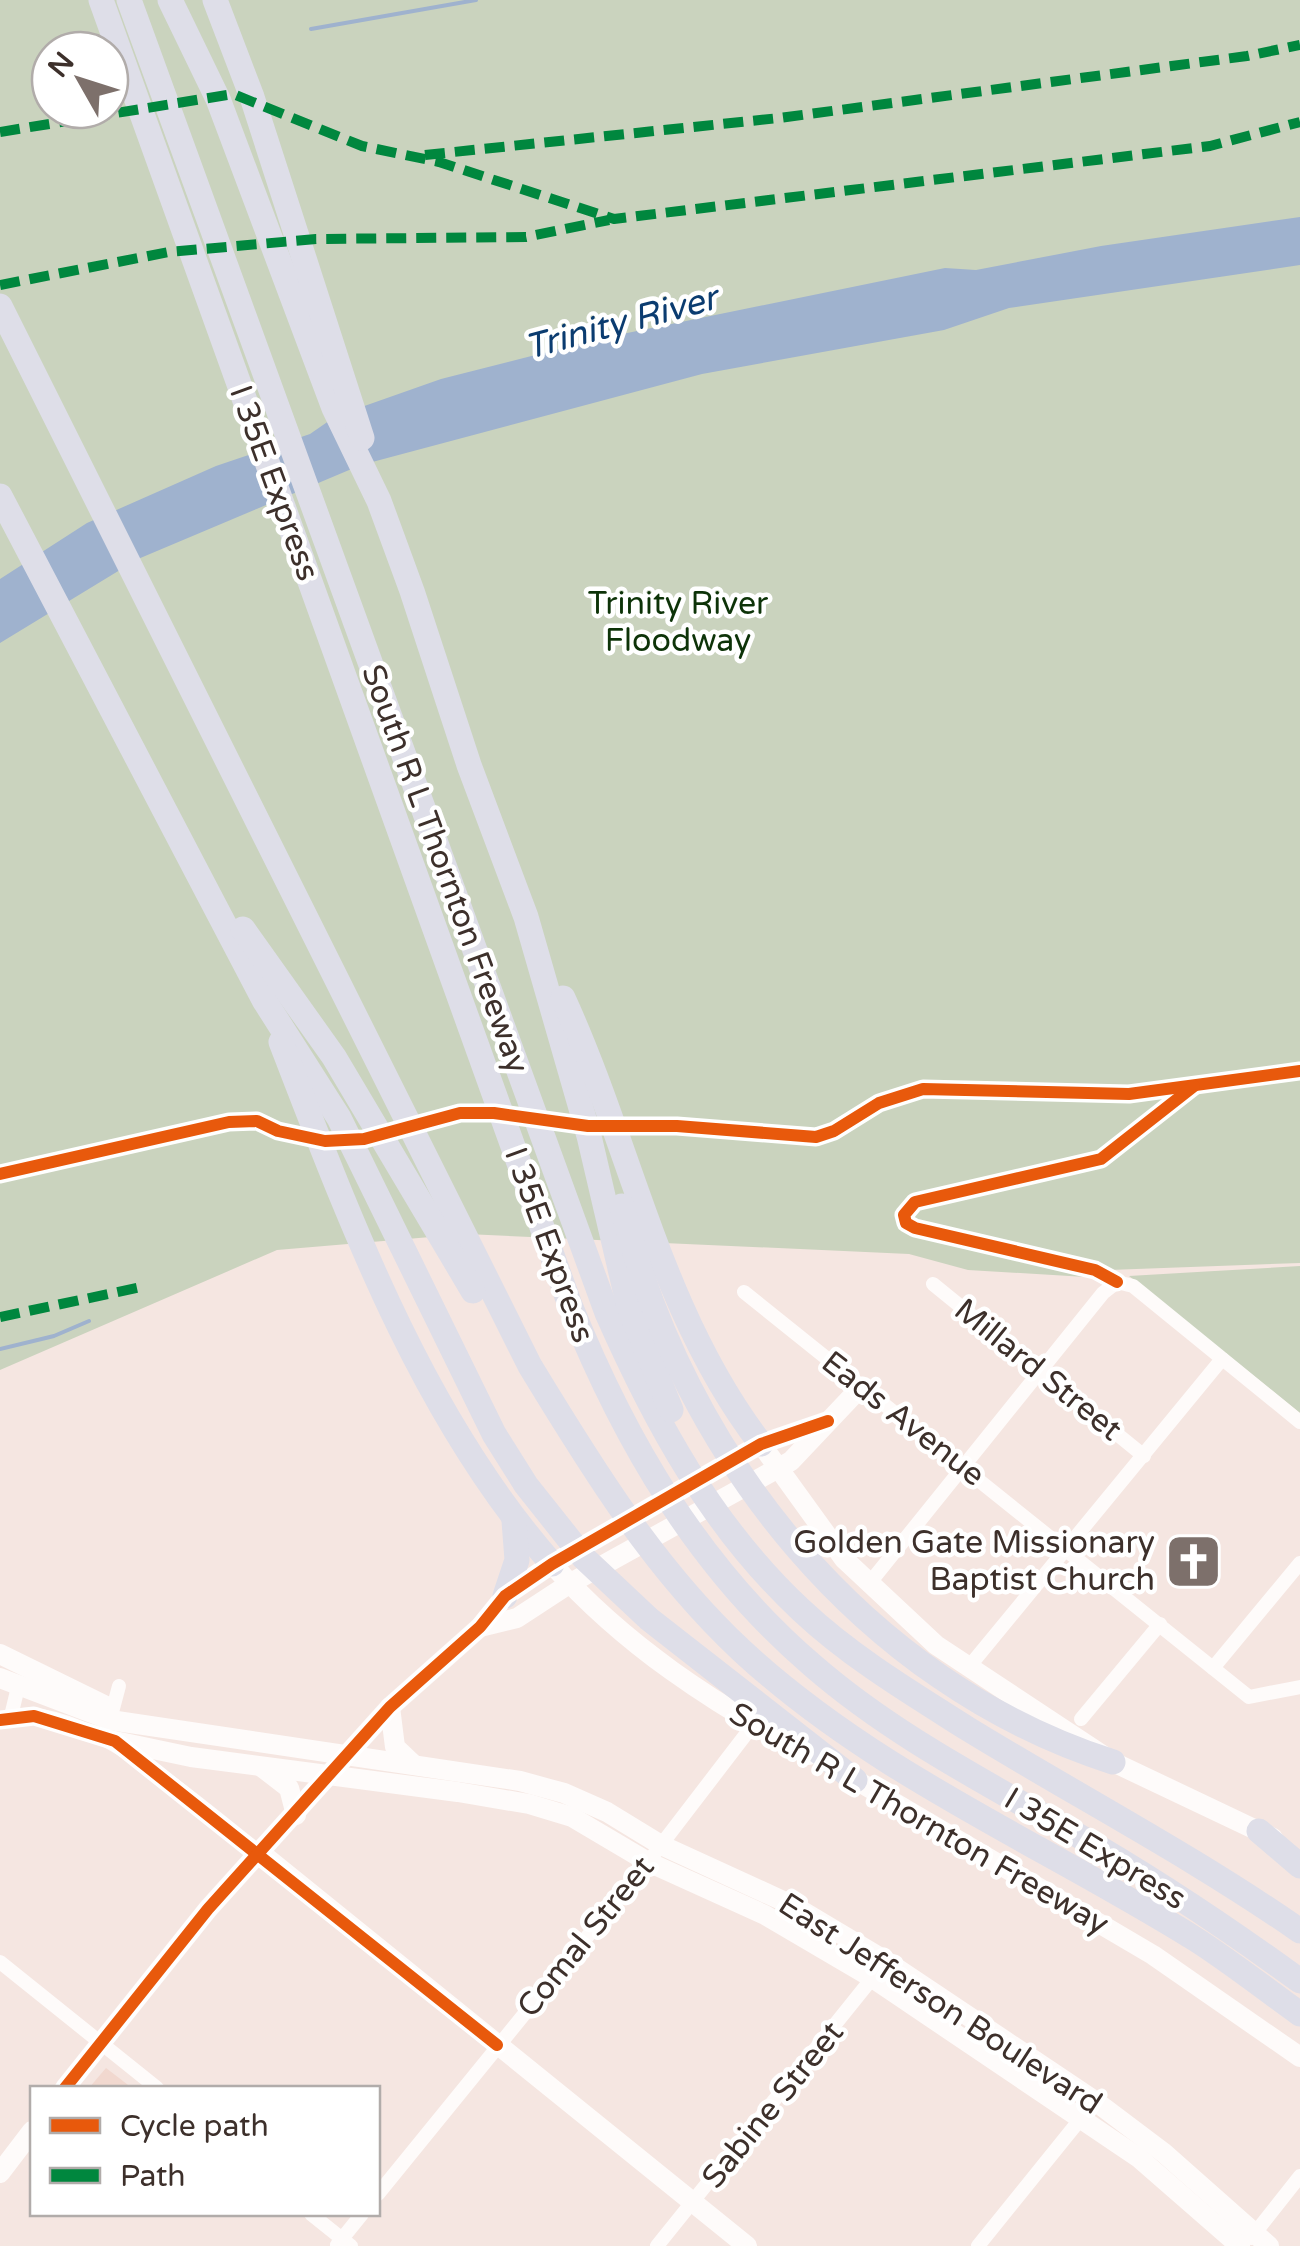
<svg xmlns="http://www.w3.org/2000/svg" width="1300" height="2246" font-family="'Varela Round',sans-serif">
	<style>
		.built { fill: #f1d8cf }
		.green { fill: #cad3be; fill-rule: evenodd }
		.water { fill: #9fb2ce }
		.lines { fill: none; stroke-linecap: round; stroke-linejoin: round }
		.stream { stroke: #9fb2ce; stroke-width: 4 }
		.street { stroke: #fefbfa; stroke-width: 14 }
		.secondary { stroke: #fefbfa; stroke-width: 20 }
		.highway { stroke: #dedee8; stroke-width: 25 }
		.quiet { stroke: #00873e; stroke-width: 10; stroke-dasharray: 20 10; stroke-linecap: butt }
		.cycleway-casing { stroke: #fff; stroke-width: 19 }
		.cycleway { stroke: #e8590c; stroke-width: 12 }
		.labels { text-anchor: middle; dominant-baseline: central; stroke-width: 9; stroke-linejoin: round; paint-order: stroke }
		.street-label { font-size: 32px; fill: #3d302b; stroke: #fff }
		.park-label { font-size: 32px; fill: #0d3308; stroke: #fff }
		.poi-label { font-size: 32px; fill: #3d302b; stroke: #fff; text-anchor: end }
		.water-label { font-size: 35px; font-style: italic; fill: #0b3c70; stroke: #fff }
	</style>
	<rect width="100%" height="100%" fill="#f5e6e1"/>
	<polygon class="built" points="106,2068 132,2088 89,2088"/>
	<g class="green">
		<path d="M0,0H1300V1263L1109,1270L1102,1278L968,1270L909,1254L466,1234L277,1250L0,1370ZM50,50H110V110H50Z"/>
		<polygon points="1300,1266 1300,1413 1129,1276"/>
	</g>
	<polygon class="water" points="1300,217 1300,265 1009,308 944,330 702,374 361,465 138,559 0,643 0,579 87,523 216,466 310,434 336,416 441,379 598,339 945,268 976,270 1101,246"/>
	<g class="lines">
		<g class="stream">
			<polyline points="311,29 476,0"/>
			<polyline points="0,1349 54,1336 89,1321"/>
		</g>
		<g class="street">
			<polyline points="933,1284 1144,1456"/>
			<polyline points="744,1292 1249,1697 1300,1687"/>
			<polyline points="868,1585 1103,1293 1117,1282 1133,1286 1300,1422"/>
			<polyline points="968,1668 1222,1359"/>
			<polyline points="1213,1668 1300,1563"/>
			<polyline points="11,1716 18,1687"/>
			<polyline points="111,1716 119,1686"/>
			<polyline points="1081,1719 1160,1624"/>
			<path d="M0,1720C73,1688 206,1812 262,1854"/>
			<polyline points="0,1962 157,2088"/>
			<polyline points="378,2194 648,1862 753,1725"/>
			<polyline points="311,2214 351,2246"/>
			<polyline points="1251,2238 1300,2176"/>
			<polyline points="337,2245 362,2214"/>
			<polyline points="657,2246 886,1961"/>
			<polyline points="978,2246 1095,2101"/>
		</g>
		<g class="secondary">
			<polyline points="761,1444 844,1559 936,1645 1113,1762 1273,1838"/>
			<path d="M552,1564C625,1646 713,1703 809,1755"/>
			<polyline points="480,1627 517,1618 569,1584 791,1461 861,1387"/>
			<polyline points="0,1654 106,1706"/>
			<polyline points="0,1678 110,1720 520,1781 564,1793 607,1812 661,1845 794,1906 886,1961 1095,2101 1164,2153 1269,2246"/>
			<polyline points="390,1707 395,1747 414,1765"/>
			<polyline points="115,1741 191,1757 458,1792 529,1804 572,1817 648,1862 765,1915 874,1979 1139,2158 1240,2246"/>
			<polyline points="263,1768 289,1788 296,1815"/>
			<polyline points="844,1773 1153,1955 1300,2057"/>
			<polyline points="262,1854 747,2246"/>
			<polyline points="65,2088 208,1909 390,1707 480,1627 505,1596 552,1564 761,1444 828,1421"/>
			<polyline points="0,2173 32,2131"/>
		</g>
		<g class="highway">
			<path d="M101,0L570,1305C625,1442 699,1568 812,1665C890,1733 983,1781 1072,1832C1151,1877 1226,1927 1300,1981"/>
			<path d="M129,0L607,1313C655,1422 712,1527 801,1610C851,1657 911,1693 968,1729C1079,1797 1194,1857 1300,1931"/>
			<polyline points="170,0 218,99 334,408 379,501 412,591 469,765 526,917 589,1136 629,1307 671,1410"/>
			<polyline points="215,0 252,97 362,438"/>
			<path d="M0,306L530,1366C592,1468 654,1569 742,1651C875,1774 1043,1844 1195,1939C1231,1962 1265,1989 1300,2014"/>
			<polyline points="0,496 264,1000 339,1118 494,1434 526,1485 584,1558 649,1619 855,1780"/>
			<polyline points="243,929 334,1057 473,1291"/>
			<path d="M563,998C631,1146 660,1313 761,1444"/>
			<path d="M281,1042C351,1223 422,1416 552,1564"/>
			<path d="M622,1206C682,1455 865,1683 1113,1762"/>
			<polyline points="505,1596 517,1560 514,1521"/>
			<polyline points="1259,1831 1300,1866"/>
		</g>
		<g class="quiet">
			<polyline points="0,132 233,94 362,146 439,162 614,219 1210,146 1300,122"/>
			<polyline points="425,155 779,118 1247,56 1300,45"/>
			<polyline points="0,285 169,252 316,239 526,237 609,220"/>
			<polyline points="0,1317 141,1287"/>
		</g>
		<defs>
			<g id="cycleway">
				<polyline points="0,1174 229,1122 257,1121 278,1131 325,1141 364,1139 460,1113 494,1113 588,1126 677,1126 816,1137 834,1131 879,1103 923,1089 1129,1094 1300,1071"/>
				<polyline points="1117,1282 1095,1270 915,1228 906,1223 904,1215 915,1202 1101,1159 1194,1086"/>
				<polyline points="0,1720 34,1716 115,1741 497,2045"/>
				<polyline points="65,2088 208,1909 390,1707 480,1627 505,1596 552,1564 761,1444 828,1421"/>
			</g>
		</defs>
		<use href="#cycleway" class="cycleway-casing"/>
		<use href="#cycleway" class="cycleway"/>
	</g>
	<defs>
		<symbol id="church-square" viewBox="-11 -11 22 22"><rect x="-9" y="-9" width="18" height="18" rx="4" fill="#7d706b" stroke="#fff"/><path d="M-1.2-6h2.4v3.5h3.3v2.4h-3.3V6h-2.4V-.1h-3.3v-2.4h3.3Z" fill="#fff"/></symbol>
	</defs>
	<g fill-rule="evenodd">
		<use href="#church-square" x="1162" y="1530" width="63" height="63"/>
	</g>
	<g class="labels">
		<g class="street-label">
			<text transform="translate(274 483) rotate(70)">I 35E Express</text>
			<text transform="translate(445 869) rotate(70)">South R L Thornton Freeway</text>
			<text transform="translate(549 1245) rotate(70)">I 35E Express</text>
			<text transform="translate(1038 1370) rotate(39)">Millard Street</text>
			<text transform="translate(903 1419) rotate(38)">Eads Avenue</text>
			<text transform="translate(919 1819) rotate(30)">South R L Thornton Freeway</text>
			<text transform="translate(1095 1849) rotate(31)">I 35E Express</text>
			<text transform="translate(586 1937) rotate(-51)">Comal Street</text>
			<text transform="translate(940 2004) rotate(33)">East Jefferson Boulevard</text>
			<text transform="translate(773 2105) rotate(-51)">Sabine Street</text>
		</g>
		<g class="park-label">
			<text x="678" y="604">Trinity River<tspan x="678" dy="37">Floodway</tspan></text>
		</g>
		<g class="poi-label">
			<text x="1155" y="1543">Golden Gate Missionary<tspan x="1155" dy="37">Baptist Church</tspan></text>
		</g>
		<g class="water-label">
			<text transform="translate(621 323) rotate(-15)">Trinity River</text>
		</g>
	</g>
	<rect x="30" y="2086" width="350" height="130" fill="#ffffff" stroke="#b1acaa" stroke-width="2.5"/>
	<rect x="50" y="2118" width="50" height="15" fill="#e8590c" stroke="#b1acaa" stroke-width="2.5"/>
	<text x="120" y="2136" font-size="30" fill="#3d302b">Cycle path</text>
	<rect x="50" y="2168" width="50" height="15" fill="#00873e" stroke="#b1acaa" stroke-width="2.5"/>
	<text x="120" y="2186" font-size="30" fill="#3d302b">Path</text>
	<g transform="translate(80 80) rotate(309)"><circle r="48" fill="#ffffff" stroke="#b1acaa" stroke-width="2.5"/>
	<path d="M0-8L18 38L0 25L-18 38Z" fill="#7d706b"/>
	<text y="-15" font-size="28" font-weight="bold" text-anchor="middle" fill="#3d302b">N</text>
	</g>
</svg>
